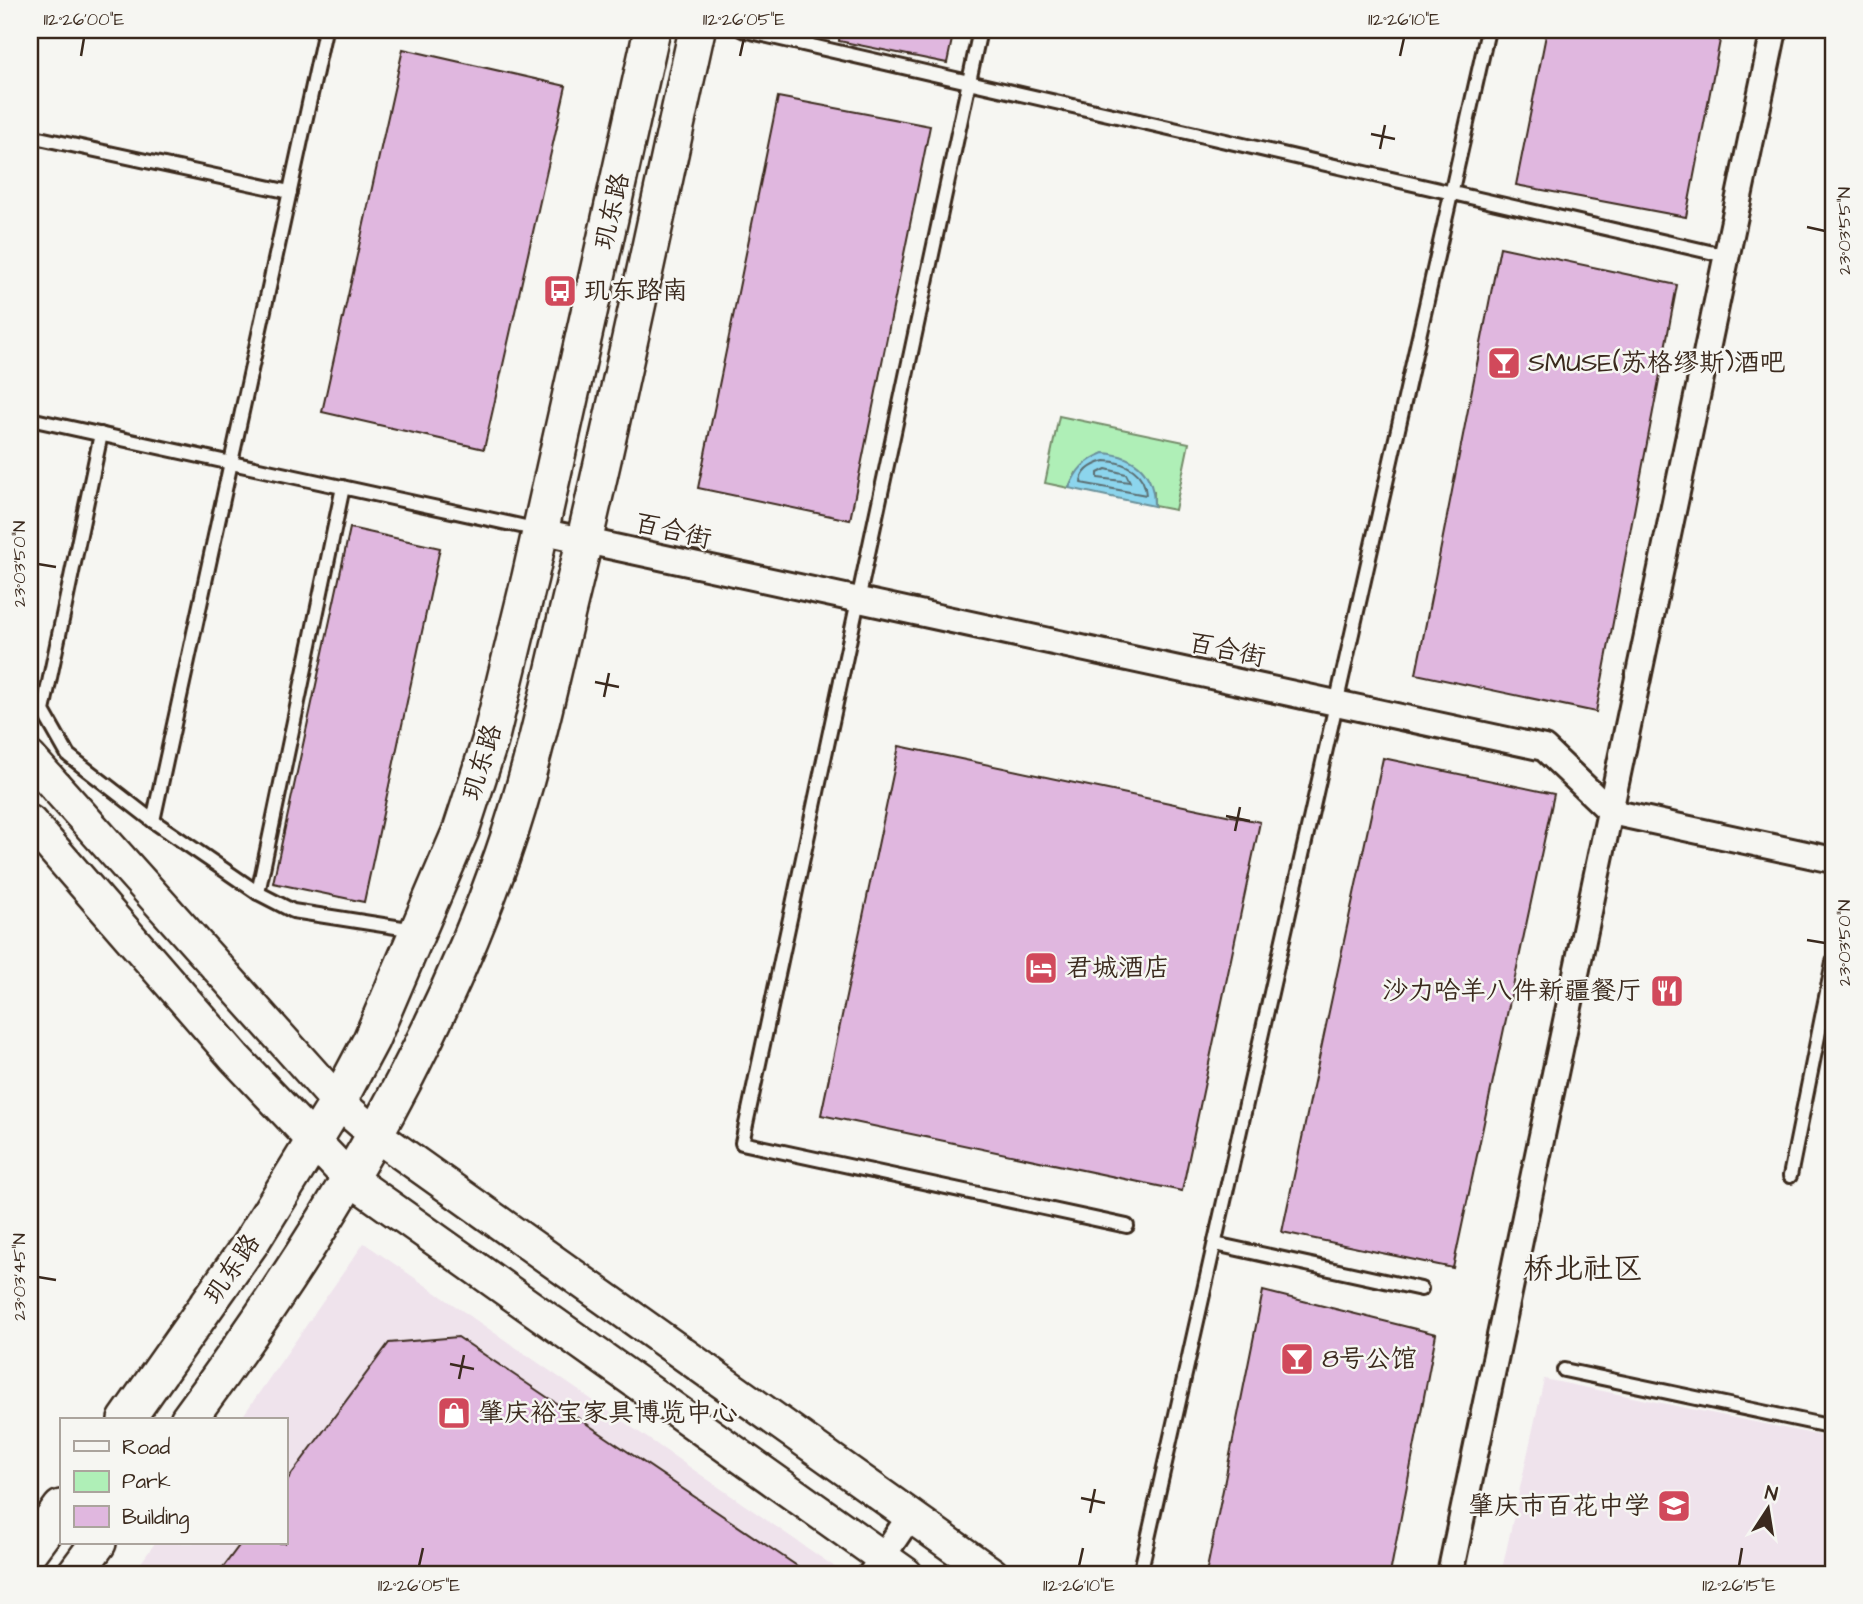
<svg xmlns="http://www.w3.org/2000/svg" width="1863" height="1604" font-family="'Architects Daughter','LXGW WenKai TC',sans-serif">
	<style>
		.built { fill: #efe3ec }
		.green { fill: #afefb7; stroke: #758c6a; stroke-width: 2 }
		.water { fill: #8cd5ed; stroke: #6c919a; stroke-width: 2 }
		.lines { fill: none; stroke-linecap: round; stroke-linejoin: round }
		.shore { stroke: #5b6e71; stroke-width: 2 }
		.building { fill: #e0b7df; stroke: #3b2a1e; stroke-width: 2 }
		.service-casing { stroke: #3b2a1e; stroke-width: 18 }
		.minor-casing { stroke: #3b2a1e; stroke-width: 30 }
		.tertiary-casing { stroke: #3b2a1e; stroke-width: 37 }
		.secondary-casing { stroke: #3b2a1e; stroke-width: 40 }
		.service { stroke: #f6f6f2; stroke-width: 12 }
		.minor { stroke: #f6f6f2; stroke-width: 24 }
		.tertiary { stroke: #f6f6f2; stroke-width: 32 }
		.secondary { stroke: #f6f6f2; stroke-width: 35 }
		.ticks { fill: none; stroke: #3b2a1e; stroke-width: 2.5 }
		.labels { text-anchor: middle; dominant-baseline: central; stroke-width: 5; stroke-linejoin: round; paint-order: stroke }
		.street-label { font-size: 26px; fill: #3b2a1e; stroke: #f6f6f2 }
		.poi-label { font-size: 26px; fill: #3b2a1e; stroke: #f6f6f2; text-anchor: start }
		.quarter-label { font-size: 30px; fill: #3b2a1e; stroke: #f6f6f2 }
		.neatline { fill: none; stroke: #3b2a1e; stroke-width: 2.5 }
		.ticks-label { font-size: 18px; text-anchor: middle; fill: #3b2a1e }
	</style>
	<rect width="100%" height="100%" fill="#f6f6f2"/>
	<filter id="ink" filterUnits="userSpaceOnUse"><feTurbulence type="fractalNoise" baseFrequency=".0143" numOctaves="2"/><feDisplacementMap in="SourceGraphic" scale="14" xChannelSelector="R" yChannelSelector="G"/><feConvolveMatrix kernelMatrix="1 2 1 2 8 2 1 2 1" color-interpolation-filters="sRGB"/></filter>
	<g filter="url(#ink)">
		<g class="built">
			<polygon points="364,1243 845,1574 133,1574 155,1543 285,1543 285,1420 240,1420"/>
			<polygon points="1544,1379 1833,1438 1833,1574 1501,1574"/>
		</g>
		<polygon class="green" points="1059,416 1189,443 1175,510 1154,506 1154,491 1076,473 1069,488 1045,483"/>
		<path class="water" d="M1104,453C1136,456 1154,473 1154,506L1069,488C1077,469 1084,461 1104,453Z"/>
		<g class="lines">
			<g class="shore">
				<path d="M1105,461C1126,462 1145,472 1146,495L1081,483C1081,470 1094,464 1105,461Z"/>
				<polygon points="1106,469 1126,474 1130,482 1098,478 1098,473"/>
			</g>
		</g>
		<g class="building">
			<polygon points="840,30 954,30 947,63 839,41"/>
			<polygon points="1547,30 1722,30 1686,217 1516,185"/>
			<polygon points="403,49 566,86 484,449 322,412"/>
			<polygon points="778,97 930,126 850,520 698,488"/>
			<polygon points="1500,247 1677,285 1596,712 1416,674"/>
			<polygon points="350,528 440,548 364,902 273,883"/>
			<polygon points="899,746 1260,822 1182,1191 821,1115"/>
			<polygon points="1383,758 1554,794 1453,1268 1282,1232"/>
			<polygon points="1263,1291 1436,1334 1390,1574 1206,1574"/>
			<polygon points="458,1337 809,1574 218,1574 241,1543 285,1543 285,1483 389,1343"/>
		</g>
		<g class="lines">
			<defs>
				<g id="service">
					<polyline points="742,30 1727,256"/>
					<polyline points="980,30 742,1143 1127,1226"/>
					<polyline points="30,136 290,192"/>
					<polyline points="30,419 539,530"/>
					<polyline points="101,434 43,711 68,755 153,821 258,893 293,911 415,930"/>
					<polyline points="153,821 325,30"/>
					<polyline points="258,893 343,487"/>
					<polyline points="1790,1176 1833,962"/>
					<polyline points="1215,1244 1421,1289"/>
					<polyline points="1564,1370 1833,1427"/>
					<polyline points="1140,1574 1488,30"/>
				</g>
				<g id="minor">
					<polyline points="540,531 1544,748 1611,812 1833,860"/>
					<polyline points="871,1574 910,1516"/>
					<polyline points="1450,1574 1774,30"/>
				</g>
				<g id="tertiary">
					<polyline points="30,758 338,1102 376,1135 992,1574"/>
					<polyline points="30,822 235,1058 349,1178 906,1574"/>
				</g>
				<g id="secondary">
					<polyline points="126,1420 250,1244 338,1102 371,1040 461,830 490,741 530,577 652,30"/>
					<path d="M188,1420C316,1247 430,1061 502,857C533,769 551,678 573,588C618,403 656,216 697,30"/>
					<polyline points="30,1550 61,1508"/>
					<polyline points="75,1574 98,1543"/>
				</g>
			</defs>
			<use href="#service" class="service-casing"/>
			<use href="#minor" class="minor-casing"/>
			<use href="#tertiary" class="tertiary-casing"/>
			<use href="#secondary" class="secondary-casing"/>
			<use href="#service" class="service"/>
			<use href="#minor" class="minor"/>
			<use href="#tertiary" class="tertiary"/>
			<use href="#secondary" class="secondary"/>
		</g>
	</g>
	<path class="ticks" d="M81,56L84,38M740,56L744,38M1400,56L1404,38M1371,134L1395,139M1380,149L1385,125M1807,227L1825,231M38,564L56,567M595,682L619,687M604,697L609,673M1226,816L1250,821M1235,831L1240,807M1807,940L1825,943M38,1277L56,1280M450,1364L474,1369M459,1379L464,1355M1081,1498L1105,1503M1090,1513L1095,1489M419,1566L423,1548M1079,1566L1083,1548M1739,1566L1742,1548"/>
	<defs>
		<symbol id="bus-square" viewBox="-11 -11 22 22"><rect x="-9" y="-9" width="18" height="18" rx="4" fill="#d1495b" stroke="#f6f6f2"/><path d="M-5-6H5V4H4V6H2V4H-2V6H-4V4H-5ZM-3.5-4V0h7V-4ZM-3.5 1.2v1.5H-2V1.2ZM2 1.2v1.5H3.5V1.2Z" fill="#fff"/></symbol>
		<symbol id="bar-square" viewBox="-11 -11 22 22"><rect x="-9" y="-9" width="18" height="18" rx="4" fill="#d1495b" stroke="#f6f6f2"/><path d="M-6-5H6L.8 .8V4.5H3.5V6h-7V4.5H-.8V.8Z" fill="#fff"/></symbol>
		<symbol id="hotel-square" viewBox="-11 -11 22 22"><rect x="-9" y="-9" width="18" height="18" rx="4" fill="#d1495b" stroke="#f6f6f2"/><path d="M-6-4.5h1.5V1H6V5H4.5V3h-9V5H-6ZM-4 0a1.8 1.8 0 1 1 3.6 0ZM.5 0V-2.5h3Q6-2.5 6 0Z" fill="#fff"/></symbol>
		<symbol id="restaurant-square" viewBox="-11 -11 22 22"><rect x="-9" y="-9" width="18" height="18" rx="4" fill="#d1495b" stroke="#f6f6f2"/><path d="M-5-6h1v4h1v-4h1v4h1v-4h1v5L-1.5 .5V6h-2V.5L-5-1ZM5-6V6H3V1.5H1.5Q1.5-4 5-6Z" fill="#fff"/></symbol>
		<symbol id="shop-square" viewBox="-11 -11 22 22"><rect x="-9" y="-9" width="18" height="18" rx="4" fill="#d1495b" stroke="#f6f6f2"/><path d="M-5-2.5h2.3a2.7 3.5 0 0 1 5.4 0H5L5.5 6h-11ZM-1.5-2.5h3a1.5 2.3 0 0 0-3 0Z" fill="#fff"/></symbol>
		<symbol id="school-square" viewBox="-11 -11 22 22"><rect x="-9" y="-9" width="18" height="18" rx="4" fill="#d1495b" stroke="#f6f6f2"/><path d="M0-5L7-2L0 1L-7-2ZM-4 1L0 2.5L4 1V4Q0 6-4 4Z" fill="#fff"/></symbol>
	</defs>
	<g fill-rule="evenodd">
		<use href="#bus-square" x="541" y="272" width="38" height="38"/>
		<use href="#bar-square" x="1485" y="344" width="38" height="38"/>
		<use href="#hotel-square" x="1022" y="949" width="38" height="38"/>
		<use href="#restaurant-square" x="1648" y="972" width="38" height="38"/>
		<use href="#bar-square" x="1278" y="1340" width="38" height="38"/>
		<use href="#shop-square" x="435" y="1394" width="38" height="38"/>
		<use href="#school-square" x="1655" y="1487" width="38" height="38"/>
	</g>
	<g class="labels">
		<g class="street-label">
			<text transform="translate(612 211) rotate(-77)">玑东路</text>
			<text transform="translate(673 531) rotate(13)">百合街</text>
			<text transform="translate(1227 650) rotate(12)">百合街</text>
			<text transform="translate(482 762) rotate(-73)">玑东路</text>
			<text transform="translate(232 1269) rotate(-56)">玑东路</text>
		</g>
		<g class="poi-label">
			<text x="584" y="291">玑东路南</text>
			<text x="1528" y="363">SMUSE(苏格缪斯)酒吧</text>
			<text x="1066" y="968">君城酒店</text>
			<text x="1642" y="991" text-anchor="end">沙力哈羊八件新疆餐厅</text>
			<text x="1322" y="1359">8号公馆</text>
			<text x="478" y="1413">肇庆裕宝家具博览中心</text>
			<text x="1650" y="1506" text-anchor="end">肇庆市百花中学</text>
		</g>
		<g class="quarter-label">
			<text x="1583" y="1269">桥北社区</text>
		</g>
	</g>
	<rect width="1863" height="1604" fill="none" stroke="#f6f6f2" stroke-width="77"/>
	<rect x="60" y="1418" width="228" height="126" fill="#f6f6f2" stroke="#aba49d" stroke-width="2"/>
	<rect x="74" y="1441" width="35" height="10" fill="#f6f6f2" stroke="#aba49d" stroke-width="2"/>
	<text x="122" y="1454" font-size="21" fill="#3b2a1e">Road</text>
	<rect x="74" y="1471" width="35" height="21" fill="#afefb7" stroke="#aba49d" stroke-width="2"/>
	<text x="122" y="1488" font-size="21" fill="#3b2a1e">Park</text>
	<rect x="74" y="1506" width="35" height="21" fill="#e0b7df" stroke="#aba49d" stroke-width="2"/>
	<text x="122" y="1524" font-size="21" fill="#3b2a1e">Building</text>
	<g transform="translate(1768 1509) rotate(12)" stroke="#f6f6f2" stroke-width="5" paint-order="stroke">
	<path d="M0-5L12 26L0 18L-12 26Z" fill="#3b2a1e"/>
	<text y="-10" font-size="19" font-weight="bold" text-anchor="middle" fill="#3b2a1e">N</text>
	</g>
	<rect x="38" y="38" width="1787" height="1528" class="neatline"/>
	<g class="ticks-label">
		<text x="84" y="25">112°26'00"E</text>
		<text x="744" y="25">112°26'05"E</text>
		<text x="1404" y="25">112°26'10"E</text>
		<text transform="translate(1844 231) rotate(-90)" y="6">23°03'55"N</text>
		<text transform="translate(19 564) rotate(-90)" y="6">23°03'50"N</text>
		<text transform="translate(1844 943) rotate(-90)" y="6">23°03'50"N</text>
		<text transform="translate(19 1277) rotate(-90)" y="6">23°03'45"N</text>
		<text x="419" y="1591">112°26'05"E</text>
		<text x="1079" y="1591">112°26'10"E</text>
		<text x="1739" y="1591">112°26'15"E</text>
	</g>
</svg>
